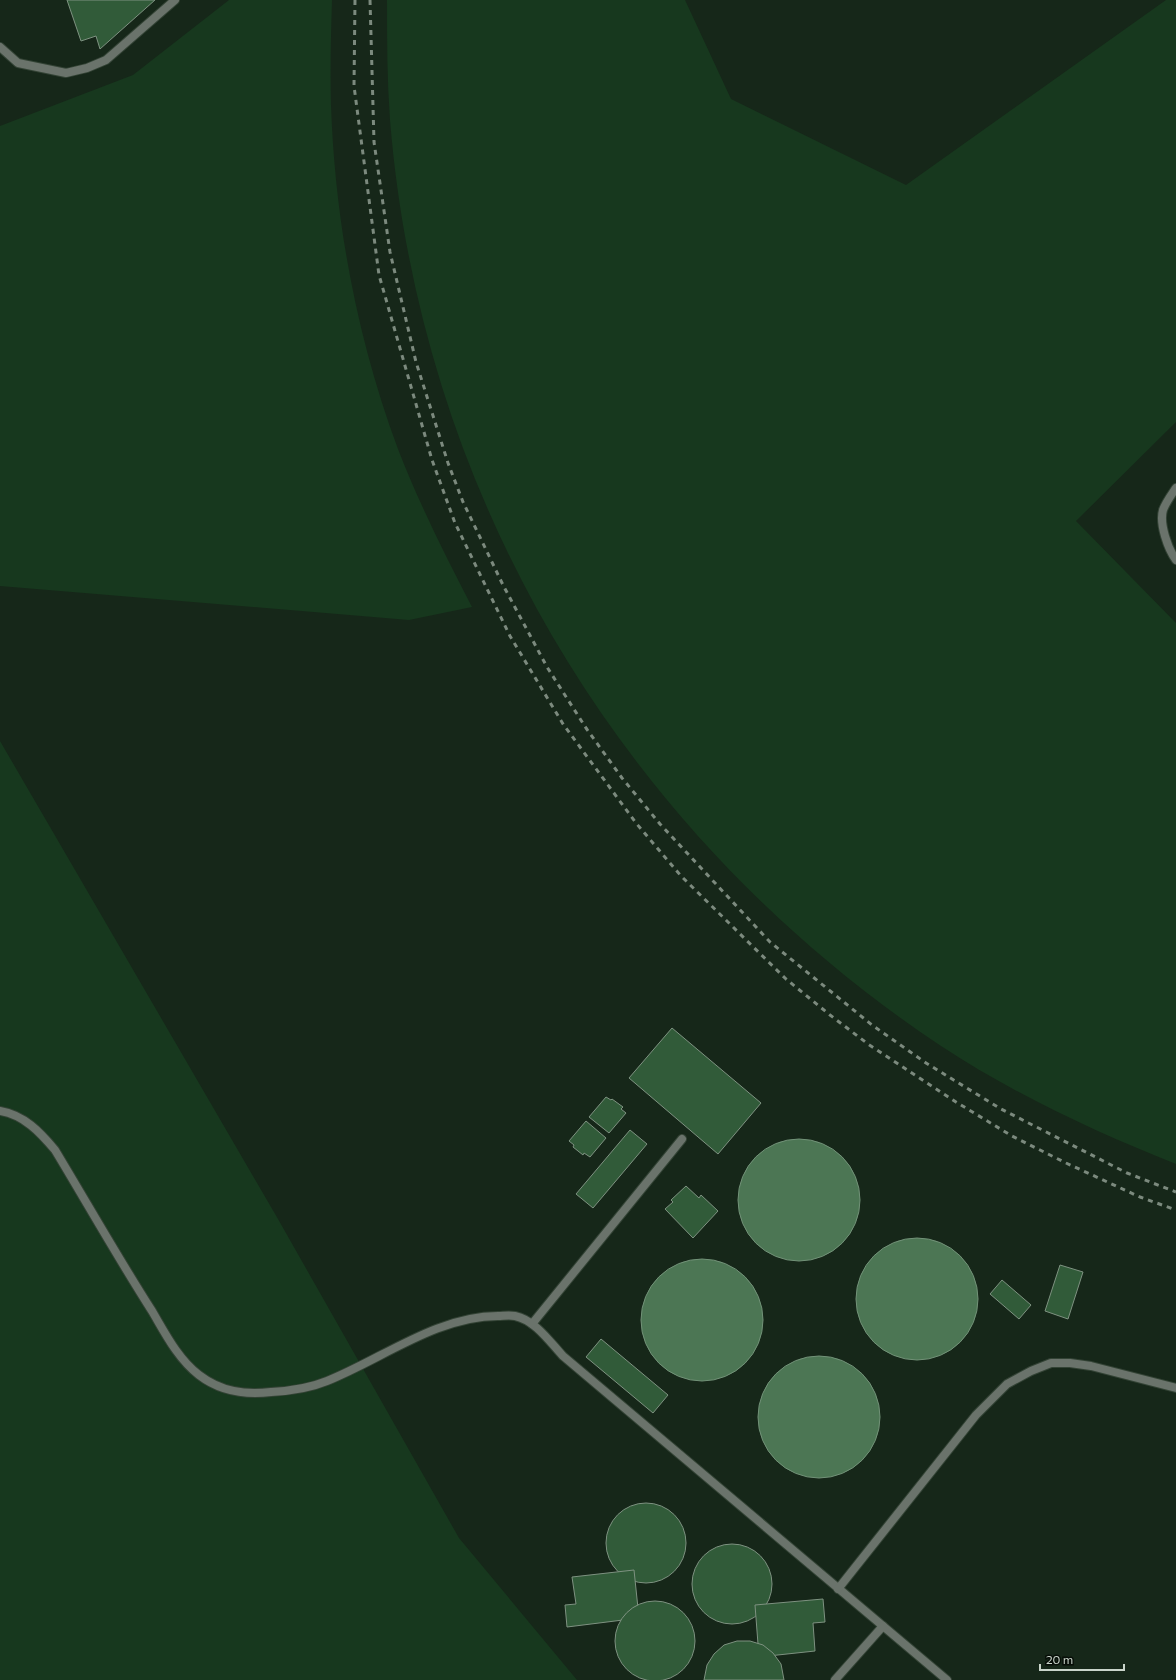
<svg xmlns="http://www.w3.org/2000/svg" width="1176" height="1680" font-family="Commissioner,sans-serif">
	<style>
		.green { fill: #17381e }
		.water { fill: #4c7654; stroke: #729278 }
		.building { fill: #315b39; stroke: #7e9281 }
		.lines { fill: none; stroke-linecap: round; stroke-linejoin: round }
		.lane-casing { stroke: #334335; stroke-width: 10 }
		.lane { stroke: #6a736b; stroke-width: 8 }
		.rail { stroke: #7c8a7e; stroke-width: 3; stroke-dasharray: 5 5; stroke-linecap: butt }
	</style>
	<rect width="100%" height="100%" fill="#162719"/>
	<g class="green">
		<path d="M229,0H332C331,35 330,70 331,105C335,221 357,339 398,449C419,503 445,555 472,607L409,620L0,586V126L133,75Z"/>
		<path d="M387,0H685L731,99L906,185L1166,0H1176V422L1076,521L1176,623V1164C1095,1132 1014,1094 941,1046C625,836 421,500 390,120C387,80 387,40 387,0Z"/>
		<polygon points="0,741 278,1219 459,1538 577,1680 0,1680"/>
	</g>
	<g class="water">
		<circle cx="799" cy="1200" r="61"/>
		<circle cx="917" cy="1299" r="61"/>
		<circle cx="702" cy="1320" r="61"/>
		<circle cx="819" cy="1417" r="61"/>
	</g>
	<g class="building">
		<polygon points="67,0 155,0 100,49 96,36 81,41"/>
		<polygon points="672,1028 761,1103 718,1154 629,1078"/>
		<polygon points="606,1097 611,1100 612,1099 623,1107 621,1109 626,1113 609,1133 589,1117"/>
		<polygon points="586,1121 606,1138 590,1157 584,1153 583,1155 573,1147 574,1145 569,1141"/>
		<polygon points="630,1130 647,1144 593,1208 576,1194"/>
		<polygon points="686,1186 699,1198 701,1195 718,1211 693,1238 665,1209 673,1202 671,1200"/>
		<polygon points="1060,1265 1083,1272 1068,1319 1045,1311"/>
		<polygon points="1002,1280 1031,1305 1019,1319 990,1294"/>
		<polygon points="601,1339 668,1395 653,1413 586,1357"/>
		<circle cx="646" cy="1543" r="40"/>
		<circle cx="732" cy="1584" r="40"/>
		<polygon points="634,1570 639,1618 567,1627 565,1605 576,1604 572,1577"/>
		<polygon points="823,1599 825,1622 813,1623 815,1651 759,1657 755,1605"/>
		<circle cx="655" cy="1641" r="40"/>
		<polygon points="737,1641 750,1641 763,1645 773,1653 781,1664 784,1680 704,1680 707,1665 714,1654 724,1645"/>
	</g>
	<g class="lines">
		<defs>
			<g id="lane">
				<polyline points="0,47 18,63 66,73 87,68 106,60 175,0"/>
				<path d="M1176,488C1172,494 1166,502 1163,510C1159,524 1168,549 1176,560"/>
				<path d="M0,1111C24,1115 40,1132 55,1150C87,1203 118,1258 152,1311C165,1333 178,1359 199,1375C221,1392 245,1395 271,1392C290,1391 310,1388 327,1381C382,1359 437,1316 498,1316C503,1316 509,1315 515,1316C535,1320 550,1342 563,1356L947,1680"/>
				<polyline points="532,1324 682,1139"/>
				<polyline points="838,1589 976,1415 1007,1384 1031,1371 1051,1363 1070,1363 1091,1366 1176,1388"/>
				<polyline points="835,1680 883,1626"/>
			</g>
		</defs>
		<use href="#lane" class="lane-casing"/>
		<use href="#lane" class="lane"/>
		<g class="rail">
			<polyline points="355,0 354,86 379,275 432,460 455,523 510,636 563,724 636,823 681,876 786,979 830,1015 868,1044 956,1102 1012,1136 1066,1163 1140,1197 1176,1210"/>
			<polyline points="370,0 374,142 390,252 416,362 448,463 463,502 503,585 547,667 586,728 622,778 660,824 770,942 872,1025 926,1063 1001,1109 1127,1173 1176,1192"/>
		</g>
	</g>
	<path d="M1040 1664v6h84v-6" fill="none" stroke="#cad5cb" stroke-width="2"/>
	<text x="1046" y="1664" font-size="12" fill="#cad5cb" stroke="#070e08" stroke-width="3" paint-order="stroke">20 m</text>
</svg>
